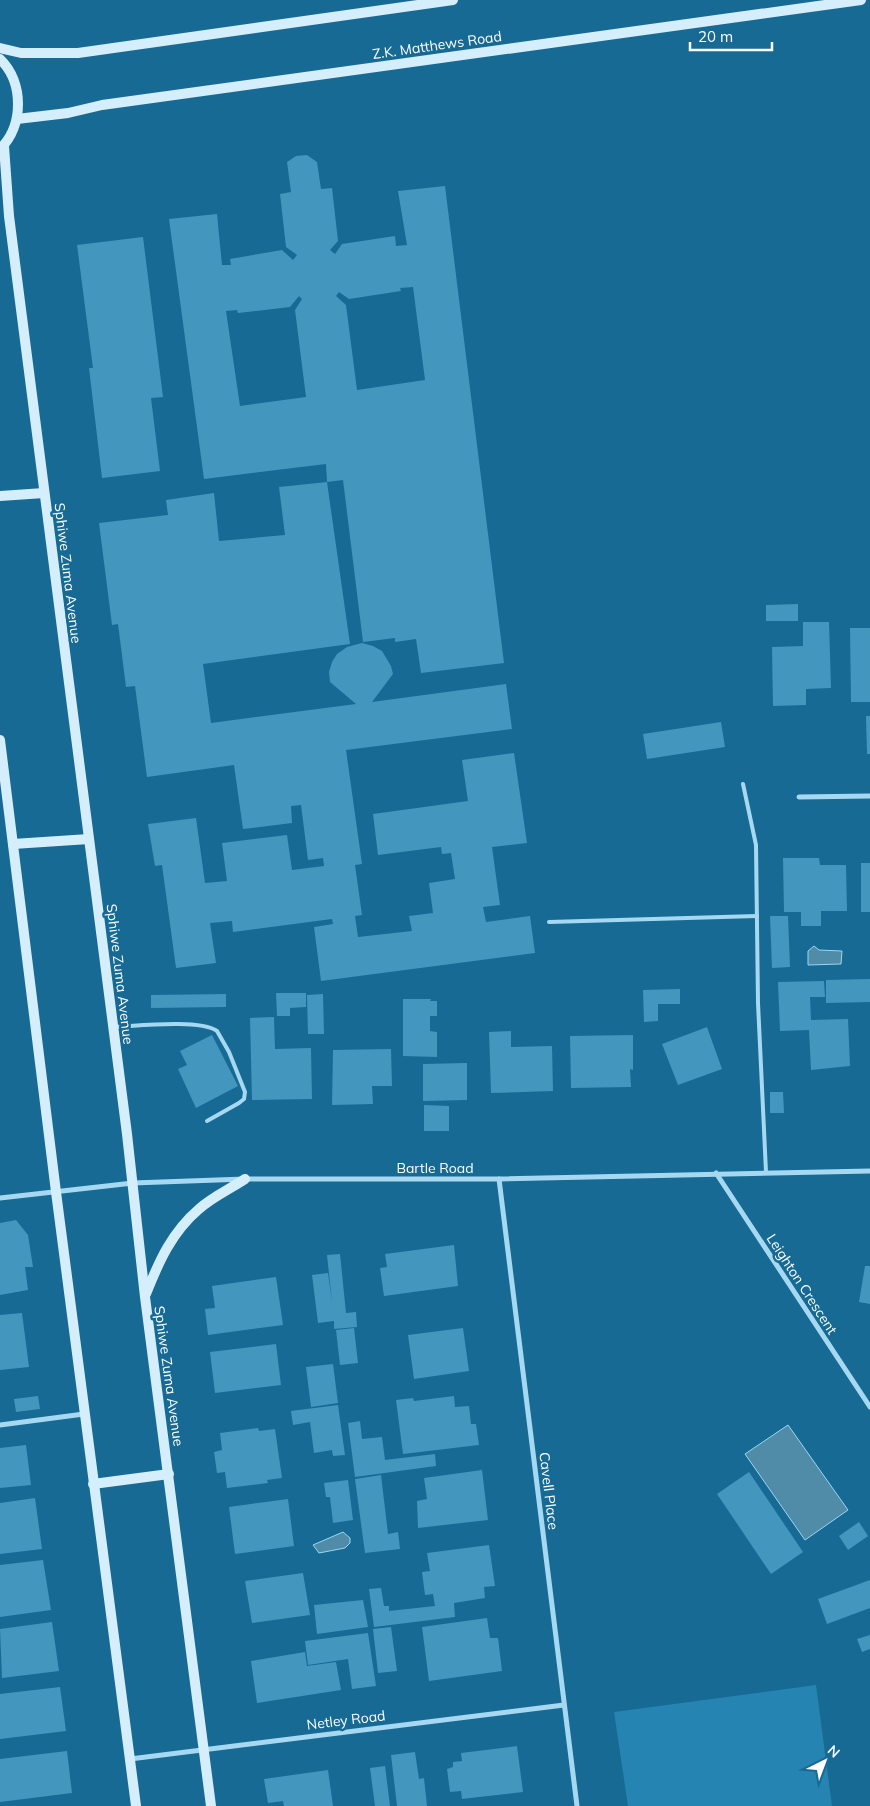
<svg xmlns="http://www.w3.org/2000/svg" width="870" height="1806" font-family="Mulish,sans-serif">
	<style>
		.green { fill: #2584b1 }
		.water { fill: #508ba7; stroke: #98d8f4 }
		.building { fill: #4396be; fill-rule: evenodd }
		.lines { fill: none; stroke-linecap: round; stroke-linejoin: round }
		.lane { stroke: #a6d9f1; stroke-width: 4 }
		.street { stroke: #a6d9f1; stroke-width: 5 }
		.secondary { stroke: #d4eefc; stroke-width: 10 }
		.labels { text-anchor: middle; dominant-baseline: central; stroke-width: 5; stroke-linejoin: round; paint-order: stroke }
		.street-label { font-size: 14px; fill: #fff; stroke: #166a94 }
	</style>
	<rect width="100%" height="100%" fill="#166a94"/>
	<polygon class="green" points="816,1685 832,1806 628,1806 614,1712"/>
	<g class="water">
		<polygon points="814,946 819,950 842,951 841,964 808,965 808,951"/>
		<polygon points="788,1425 848,1510 805,1540 745,1454"/>
		<polygon points="343,1532 350,1538 350,1543 345,1548 319,1553 313,1545"/>
	</g>
	<g class="building">
		<path d="M307,155L317,162L321,189L332,188L338,241L330,250L335,254L342,244L395,236L396,246L407,245L398,191L445,186L504,663L421,673L416,639L395,642V638L363,642L343,480L327,482L326,464L204,479L169,219L217,214L222,265H231L230,259L282,250L293,260L297,255L286,247L280,194L291,192L287,162L296,156ZM413,287L425,380L357,390L346,305L336,296L339,292L349,299L401,291L400,288ZM299,296L302,299L295,310L306,397L240,406L226,311L237,310L238,313L290,307Z"/>
		<polygon points="143,237 163,397 151,398 160,471 102,478 89,368 93,368 77,245"/>
		<polygon points="327,482 350,644 203,664 211,723 356,704 330,682 329,672 332,662 337,654 347,647 362,643 373,646 382,651 391,666 393,674 372,702 506,684 512,729 346,750 362,864 355,865 362,915 355,916 358,937 412,931 409,916 433,913 429,883 455,879 451,853 442,854 441,847 378,855 373,814 468,801 462,760 514,753 527,843 492,847 500,905 483,907 486,922 530,916 535,953 321,981 314,927 333,924 332,919 233,932 232,921 210,923 216,963 176,968 162,865 155,866 148,824 196,818 205,883 227,881 222,843 287,835 292,870 324,866 323,858 308,860 301,805 291,806 292,823 243,829 234,765 147,777 135,686 126,687 118,624 112,625 99,523 168,515 166,500 214,493 219,541 285,535 279,487"/>
		<polygon points="798,604 798,621 766,621 766,605"/>
		<polygon points="803,622 829,622 831,688 806,689 806,705 773,706 772,647 803,646"/>
		<polygon points="850,628 870,628 870,702 851,702"/>
		<polygon points="866,716 870,716 870,754 867,754"/>
		<polygon points="721,722 725,747 647,759 643,734"/>
		<polygon points="783,858 819,858 820,865 846,865 847,911 821,911 821,926 801,926 801,912 784,912"/>
		<rect x="861" y="863" width="9" height="49"/>
		<polygon points="770,916 788,916 790,967 772,968"/>
		<polygon points="870,979 870,1002 826,1003 826,980"/>
		<polygon points="824,981 825,997 810,997 811,1020 848,1019 850,1066 811,1070 809,1030 780,1031 778,982"/>
		<polygon points="680,989 680,1004 658,1004 658,1021 644,1022 643,990"/>
		<polygon points="276,993 306,993 306,1007 290,1008 290,1016 277,1016"/>
		<polygon points="226,994 226,1007 151,1008 151,995"/>
		<polygon points="323,994 324,1034 308,1034 307,995"/>
		<polygon points="403,999 431,999 430,1001 437,1001 437,1016 430,1016 430,1031 437,1032 437,1057 403,1056"/>
		<polygon points="274,1017 275,1049 311,1048 312,1099 252,1100 250,1018"/>
		<polygon points="707,1027 722,1069 678,1085 662,1044"/>
		<polygon points="511,1031 511,1047 552,1046 553,1091 491,1093 489,1032"/>
		<polygon points="212,1035 238,1086 196,1108 178,1069 187,1065 180,1051"/>
		<polygon points="633,1035 633,1070 630,1069 631,1087 571,1088 570,1036"/>
		<polygon points="391,1049 392,1086 372,1086 373,1104 332,1105 333,1050"/>
		<polygon points="467,1063 467,1100 423,1101 423,1064"/>
		<polygon points="770,1092 783,1092 784,1113 770,1113"/>
		<polygon points="424,1105 449,1106 449,1131 424,1131"/>
		<polygon points="16,1220 28,1235 33,1267 25,1267 28,1290 0,1295 0,1223"/>
		<polygon points="454,1245 458,1286 384,1296 380,1268 387,1267 385,1254"/>
		<polygon points="340,1254 346,1313 356,1312 357,1327 334,1329 334,1321 318,1323 312,1275 328,1273 332,1302 327,1255"/>
		<polygon points="865,1266 870,1266 870,1304 859,1302"/>
		<polygon points="276,1277 283,1325 208,1335 205,1309 215,1308 212,1286"/>
		<polygon points="22,1313 29,1367 0,1370 0,1315"/>
		<polygon points="354,1328 358,1363 340,1365 336,1330"/>
		<polygon points="463,1328 469,1371 414,1379 408,1335"/>
		<polygon points="276,1344 281,1385 215,1393 210,1352"/>
		<polygon points="333,1364 338,1403 311,1407 306,1367"/>
		<polygon points="38,1396 40,1409 16,1412 14,1399"/>
		<polygon points="454,1396 455,1407 469,1406 471,1424 476,1424 479,1445 403,1454 396,1400 413,1398 414,1401"/>
		<polygon points="338,1405 345,1455 333,1456 332,1450 314,1453 310,1422 293,1425 291,1411"/>
		<polygon points="360,1421 362,1439 382,1437 385,1460 435,1454 436,1466 355,1477 348,1423"/>
		<polygon points="258,1428 259,1431 275,1429 282,1478 267,1480 268,1483 227,1488 225,1472 217,1473 214,1452 222,1450 220,1433"/>
		<polygon points="26,1445 31,1485 0,1488 0,1448"/>
		<polygon points="482,1470 488,1520 418,1528 417,1501 427,1499 424,1478"/>
		<polygon points="749,1472 803,1552 771,1574 717,1494"/>
		<polygon points="381,1475 388,1534 398,1532 400,1549 365,1553 355,1479"/>
		<polygon points="348,1480 353,1520 333,1523 330,1497 326,1497 324,1483"/>
		<polygon points="35,1498 42,1549 0,1554 0,1503"/>
		<polygon points="288,1499 294,1546 235,1554 229,1507"/>
		<polygon points="859,1522 868,1536 848,1550 839,1536"/>
		<polygon points="489,1545 495,1586 484,1587 485,1598 454,1603 455,1617 374,1627 369,1589 381,1588 384,1606 389,1606 389,1611 435,1606 433,1594 425,1595 422,1572 430,1571 427,1553"/>
		<polygon points="43,1560 51,1610 0,1617 0,1565"/>
		<polygon points="303,1573 310,1615 252,1623 245,1581"/>
		<polygon points="870,1580 870,1608 827,1624 818,1599"/>
		<polygon points="363,1600 368,1627 317,1634 314,1605"/>
		<polygon points="487,1618 490,1638 498,1638 502,1671 429,1681 422,1627"/>
		<polygon points="52,1622 59,1671 2,1678 0,1629"/>
		<polygon points="391,1627 397,1671 378,1673 373,1629"/>
		<polygon points="368,1633 376,1686 352,1689 348,1659 308,1665 305,1641"/>
		<polygon points="870,1635 870,1649 862,1652 857,1639"/>
		<polygon points="305,1652 307,1666 336,1662 341,1690 257,1703 251,1661"/>
		<polygon points="60,1687 66,1731 0,1739 0,1694"/>
		<polygon points="517,1746 523,1792 462,1799 461,1791 450,1792 447,1769 453,1767 453,1762 462,1761 461,1753"/>
		<polygon points="67,1751 72,1793 0,1802 0,1759"/>
		<polygon points="415,1752 419,1779 424,1778 427,1806 397,1806 391,1755"/>
		<polygon points="385,1766 390,1806 375,1806 370,1768"/>
		<polygon points="328,1770 333,1806 284,1806 283,1801 268,1803 264,1779"/>
	</g>
	<g class="lines">
		<g class="lane">
			<polyline points="743,784 756,845 758,1003 766,1172"/>
			<polyline points="549,922 757,916"/>
			<path d="M115,1027C138,1026 199,1019 217,1031L229,1052L245,1092L244,1099L239,1103L207,1121"/>
		</g>
		<g class="street">
			<polyline points="799,797 870,796"/>
			<polyline points="716,1173 870,1407"/>
			<polyline points="499,1179 577,1806"/>
			<polyline points="0,1198 133,1183 245,1179 499,1179 870,1171"/>
			<polyline points="0,1425 84,1414"/>
			<polyline points="130,1759 564,1705"/>
		</g>
		<g class="secondary">
			<polyline points="0,48 21,53 78,53 453,0"/>
			<path d="M0,59C24,82 24,126 0,149"/>
			<polyline points="17,119 68,113 102,105 861,0"/>
			<polyline points="4,146 9,216 127,1134 145,1297 211,1806"/>
			<polyline points="0,496 44,493"/>
			<polyline points="0,740 56,1192 136,1806"/>
			<polyline points="13,844 89,839"/>
			<path d="M146,1294C159,1261 172,1232 199,1209C212,1197 230,1189 245,1179"/>
			<polyline points="93,1484 169,1474"/>
		</g>
	</g>
	<g class="labels">
		<g class="street-label">
			<text transform="translate(437 45) rotate(-8)">Z.K. Matthews Road</text>
			<text transform="translate(68 573) rotate(83)">Sphiwe Zuma Avenue</text>
			<text transform="translate(120 974) rotate(83)">Sphiwe Zuma Avenue</text>
			<text x="435" y="1168">Bartle Road</text>
			<text transform="translate(802 1284) rotate(57)">Leighton Crescent</text>
			<text transform="translate(169 1376) rotate(82)">Sphiwe Zuma Avenue</text>
			<text transform="translate(549 1491) rotate(83)">Cavell Place</text>
			<text transform="translate(346 1720) rotate(-7)">Netley Road</text>
		</g>
	</g>
	<g transform="translate(825 1761) rotate(42)" stroke="#166a94" stroke-width="4" paint-order="stroke">
	<path d="M0-4L9 19L0 12L-9 19Z" fill="#ffffff"/>
	<text y="-8" font-size="14" font-weight="bold" text-anchor="middle" fill="#ffffff">N</text>
	</g>
	<path d="M690 42v8h82v-8" fill="none" stroke="#ffffff" stroke-width="2.5"/>
	<text x="698" y="42" font-size="15" fill="#ffffff" stroke="#166a94" stroke-width="4" paint-order="stroke">20 m</text>
</svg>
